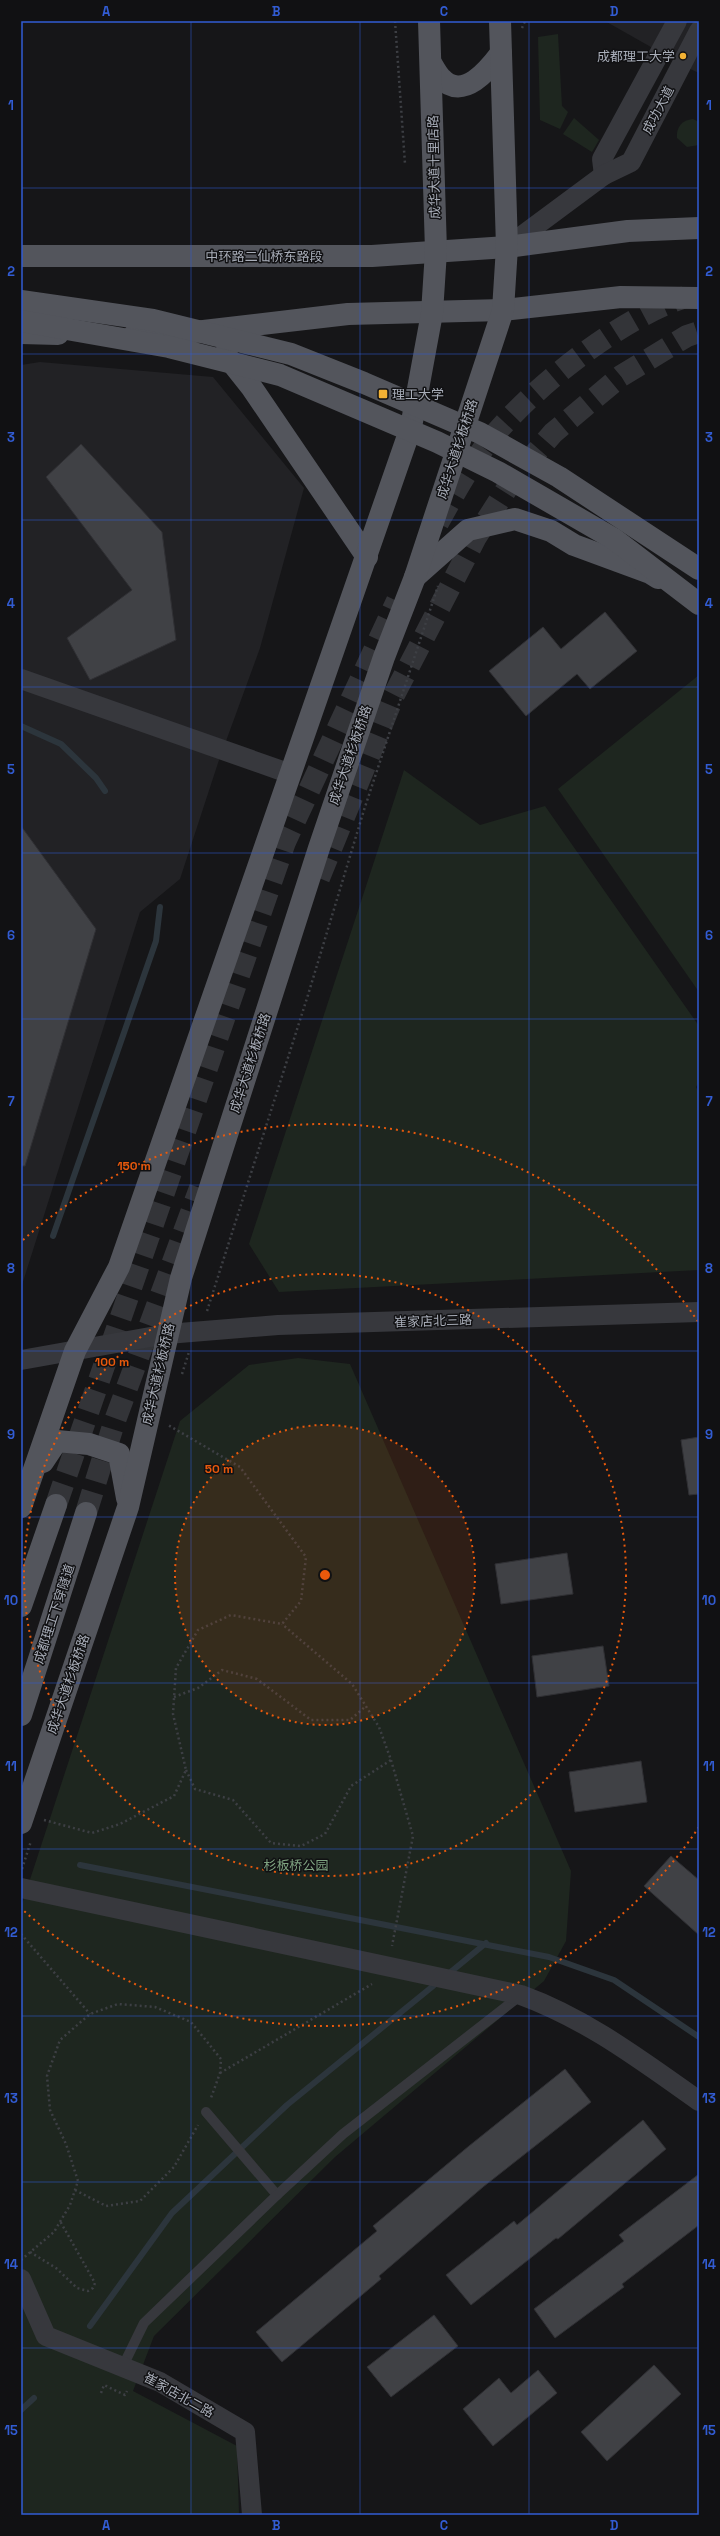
<svg xmlns="http://www.w3.org/2000/svg" width="720" height="2536" font-family="'Space Grotesk','Noto Sans SC',sans-serif">
	<style>
		.built { fill: #222225 }
		.green { fill: #1e261f }
		.lines { fill: none; stroke-linecap: round; stroke-linejoin: round }
		.stream { stroke: #2c353c; stroke-width: 6 }
		.building { fill: #404145; stroke: #303034 }
		.primary-tunnel { stroke: #333438; stroke-width: 22; stroke-dasharray: 22 11; stroke-linecap: butt }
		.path { stroke: #3d3f44; stroke-width: 2.5; stroke-dasharray: 2 3; stroke-linecap: butt }
		.service { stroke: #37383d; stroke-width: 10 }
		.minor { stroke: #37383d; stroke-width: 20 }
		.primary { stroke: #53555c; stroke-width: 22 }
		.primary-bridge { stroke: #53555c; stroke-width: 22 }
		.grid { fill: none; stroke: #325cd3; stroke-width: 1; stroke-opacity: 0.55 }
		.ring { fill: none; stroke: #e8590c; stroke-width: 2; stroke-dasharray: 2 4 }
		.poi-dot { fill: #f2b134; stroke: #111113; stroke-width: 1.5 }
		.labels { text-anchor: middle; dominant-baseline: central; stroke-width: 3; stroke-linejoin: round; paint-order: stroke }
		.poi-label { font-size: 13px; fill: #a8adb8; stroke: #111113; text-anchor: end }
		.street-label { font-size: 13px; fill: #a8adb8; stroke: #111113 }
		.park-label { font-size: 13px; fill: #7fa381; stroke: #111113 }
		.centre { fill: #e8590c; stroke: #111113; stroke-width: 2 }
		.ring-label { font-size: 12px; text-anchor: middle; font-weight: bold; fill: #e8590c; stroke: #111113; stroke-width: 3; stroke-linejoin: round; paint-order: stroke }
		.neatline { fill: none; stroke: #325cd3; stroke-width: 1.5 }
		.grid-label { font-size: 13px; text-anchor: middle; font-weight: bold; fill: #325cd3 }
	</style>
	<rect width="100%" height="100%" fill="#161618"/>
	<g class="built">
		<polygon points="605,21 699,21 699,73 688,68"/>
		<polygon points="40,362 213,377 304,488 260,648 218,763 180,879 140,912 21,1288 21,365"/>
	</g>
	<g class="green">
		<polygon points="558,34 562,106 568,112 560,129 540,120 538,37"/>
		<polygon points="574,118 599,140 592,152 563,134"/>
		<path d="M693,119L699,122V145L687,147L677,138C676,127 682,120 693,119Z"/>
		<polygon points="699,675 699,992 558,789"/>
		<polygon points="404,770 480,825 545,806 699,1026 699,1082 696,1087 699,1093 699,1270 279,1292 249,1244"/>
		<polygon points="298,1358 350,1364 571,1871 566,1941 544,1981 335,2157 154,2336 133,2391 237,2446 239,2515 21,2515 21,1907 180,1421 249,1365"/>
	</g>
	<g class="lines">
		<g class="stream">
			<polyline points="21,726 61,744 96,778 105,791"/>
			<polyline points="53,1236 156,941 160,907"/>
			<polyline points="80,1865 549,1957 614,1980 699,2037"/>
			<polyline points="447,1975 486,1943"/>
			<polyline points="90,2326 172,2213 287,2105 438,1982"/>
			<polyline points="21,2410 34,2398"/>
		</g>
	</g>
	<g class="building">
		<polygon points="81,444 162,532 176,640 90,680 67,638 132,590 46,477"/>
		<polygon points="605,612 637,651 590,689 577,674 526,716 489,671 543,627 561,649"/>
		<polygon points="21,826 96,929 25,1166 21,1166"/>
		<polygon points="699,1437 699,1494 689,1495 681,1440"/>
		<polygon points="567,1553 573,1594 501,1604 495,1564"/>
		<polygon points="603,1646 609,1686 537,1697 532,1656"/>
		<polygon points="641,1761 647,1802 575,1812 569,1772"/>
		<polygon points="671,1856 699,1880 699,1935 644,1886"/>
		<polygon points="565,2069 591,2102 483,2187 379,2276 381,2279 282,2362 256,2332 377,2231 373,2226 469,2146"/>
		<polygon points="643,2120 666,2149 558,2239 556,2238 471,2305 446,2275 514,2221 517,2225"/>
		<polygon points="699,2174 699,2225 622,2284 624,2287 555,2338 534,2309 624,2241 619,2235"/>
		<polygon points="434,2315 458,2346 391,2397 367,2367"/>
		<polygon points="654,2365 681,2394 607,2461 581,2432"/>
		<polygon points="538,2370 557,2393 493,2446 463,2409 499,2378 511,2393"/>
	</g>
	<g class="lines">
		<g class="primary-tunnel">
			<path d="M438,523C454,494 469,466 490,440C533,387 619,319 685,297"/>
			<polyline points="319,878 394,695 476,537 513,479 553,433 621,376 687,336 699,332"/>
			<polyline points="56,1505 285,842 397,601"/>
			<polyline points="86,1513 113,1426 200,1188"/>
		</g>
		<g class="path">
			<polyline points="395,21 405,164"/>
			<polyline points="522,28 525,21"/>
			<polyline points="207,1311 308,995 364,810 438,586"/>
			<polyline points="182,1374 189,1352"/>
			<polyline points="174,1697 198,1688 222,1670 257,1679 311,1720 350,1720 366,1706"/>
			<polyline points="391,1760 413,1836 392,1946"/>
			<polyline points="186,1770 195,1789 233,1800 271,1843 301,1846 325,1834 351,1786 391,1760 379,1727 352,1684 282,1624"/>
			<polyline points="44,1820 92,1833 120,1824 174,1796 186,1770 173,1714 176,1668 198,1630 231,1615 282,1624 301,1601 306,1557 240,1467 168,1425"/>
			<polyline points="22,1869 31,1841"/>
			<polyline points="21,1934 90,2014"/>
			<polyline points="220,2073 372,1984"/>
			<polyline points="75,2190 106,2206 140,2201 174,2167 198,2125"/>
			<polyline points="30,2252 56,2268 77,2288 88,2291 93,2288 95,2283 60,2221"/>
			<polyline points="21,2260 54,2232 70,2205 78,2181 66,2144 50,2110 47,2076 60,2040 90,2014 118,2004 155,2007 191,2022 221,2059 220,2073 211,2098"/>
			<polyline points="101,2393 104,2385 125,2395 127,2391"/>
		</g>
		<g class="service">
			<polyline points="206,2112 277,2195"/>
			<polyline points="123,2366 144,2323 277,2195 343,2134 521,1995"/>
		</g>
		<g class="minor">
			<polyline points="604,175 602,159 677,21"/>
			<polyline points="507,247 604,175 631,162 699,31"/>
			<polyline points="21,679 291,774"/>
			<polyline points="21,1360 167,1334 278,1325 699,1312"/>
			<path d="M21,1888L521,1995C587,2019 642,2061 699,2101"/>
			<polyline points="21,2279 46,2336 160,2382 245,2432 252,2515"/>
		</g>
		<g class="primary">
			<path d="M431,63C434,68 437,74 441,78C463,102 489,69 501,53"/>
			<polyline points="21,256 372,256 507,247 628,231 699,228"/>
			<polyline points="21,333 58,334"/>
			<polyline points="134,335 169,335 348,314 503,310 621,297 699,298"/>
			<polyline points="225,354 252,388 367,557"/>
			<polyline points="415,577 468,530 515,519 551,531 574,545 650,573 658,578"/>
			<polyline points="43,1462 57,1441 89,1444 119,1454 127,1498"/>
			<polyline points="21,1507 75,1351 119,1267 411,427 432,313 436,251 429,21"/>
			<polyline points="21,1606 56,1505"/>
			<polyline points="21,1715 86,1513"/>
			<polyline points="21,1823 128,1507 181,1278 319,848 384,657 415,577 503,310 507,247 500,21"/>
		</g>
		<g class="primary-bridge">
			<polyline points="21,301 153,320 291,354 364,383 480,433 559,477 699,569"/>
			<polyline points="21,321 169,347 280,375 437,442 498,472 614,539 699,604"/>
		</g>
	</g>
	<path class="grid" d="M191,21V2515M360,21V2515M529,21V2515M21,188H699M21,354H699M21,520H699M21,687H699M21,853H699M21,1019H699M21,1185H699M21,1351H699M21,1517H699M21,1683H699M21,1849H699M21,2016H699M21,2182H699M21,2348H699"/>
	<circle cx="325" cy="1575" r="150" fill="#e8590c" fill-opacity=".12"/>
	<g class="ring">
		<circle cx="325" cy="1575" r="150"/>
		<circle cx="325" cy="1575" r="301"/>
		<path d="M699 1827A451 451 0 0 1 23 1910M23 1240A451 451 0 0 1 699 1323"/>
	</g>
	<g class="poi-dot">
		<circle cx="683" cy="56" r="4"/>
		<rect x="378" y="389" width="10" height="10" rx="2"/>
	</g>
	<g class="labels">
		<g class="poi-label">
			<text x="675" y="56">成都理工大学</text>
			<text x="392" y="394" text-anchor="start">理工大学</text>
		</g>
		<g class="street-label">
			<text transform="translate(658 110) rotate(-62)">成功大道</text>
			<text transform="translate(434 167) rotate(-91)">成华大道十里店路</text>
			<text x="264" y="256">中环路二仙桥东路段</text>
			<text transform="translate(457 449) rotate(-72)">成华大道杉板桥路</text>
			<text transform="translate(350 755) rotate(-71)">成华大道杉板桥路</text>
			<text transform="translate(250 1063) rotate(-72)">成华大道杉板桥路</text>
			<text transform="translate(433 1321) rotate(-2)">崔家店北三路</text>
			<text transform="translate(158 1374) rotate(-77)">成华大道杉板桥路</text>
			<text transform="translate(54 1614) rotate(-72)">成都理工下穿隧道</text>
			<text transform="translate(68 1684) rotate(-71)">成华大道杉板桥路</text>
			<text transform="translate(179 2395) rotate(29)">崔家店北二路</text>
		</g>
		<g class="park-label">
			<text x="296" y="1865">杉板桥公园</text>
		</g>
	</g>
	<circle cx="325" cy="1575" r="6" class="centre"/>
	<g class="ring-label">
		<text x="134" y="1170">150 m</text>
		<text x="112" y="1366">100 m</text>
		<text x="219" y="1473">50 m</text>
	</g>
	<rect width="720" height="2536" fill="none" stroke="#111113" stroke-width="44"/>
	<rect x="22" y="22" width="676" height="2492" class="neatline"/>
	<g class="grid-label">
		<text x="106" y="16">A</text>
		<text x="276" y="16">B</text>
		<text x="444" y="16">C</text>
		<text x="614" y="16">D</text>
		<text x="11" y="110">1</text>
		<text x="709" y="110">1</text>
		<text x="11" y="276">2</text>
		<text x="709" y="276">2</text>
		<text x="11" y="442">3</text>
		<text x="709" y="442">3</text>
		<text x="11" y="608">4</text>
		<text x="709" y="608">4</text>
		<text x="11" y="774">5</text>
		<text x="709" y="774">5</text>
		<text x="11" y="940">6</text>
		<text x="709" y="940">6</text>
		<text x="11" y="1106">7</text>
		<text x="709" y="1106">7</text>
		<text x="11" y="1273">8</text>
		<text x="709" y="1273">8</text>
		<text x="11" y="1439">9</text>
		<text x="709" y="1439">9</text>
		<text x="11" y="1605">10</text>
		<text x="709" y="1605">10</text>
		<text x="11" y="1771">11</text>
		<text x="709" y="1771">11</text>
		<text x="11" y="1937">12</text>
		<text x="709" y="1937">12</text>
		<text x="11" y="2103">13</text>
		<text x="709" y="2103">13</text>
		<text x="11" y="2269">14</text>
		<text x="709" y="2269">14</text>
		<text x="11" y="2435">15</text>
		<text x="709" y="2435">15</text>
		<text x="106" y="2530">A</text>
		<text x="276" y="2530">B</text>
		<text x="444" y="2530">C</text>
		<text x="614" y="2530">D</text>
	</g>
</svg>
